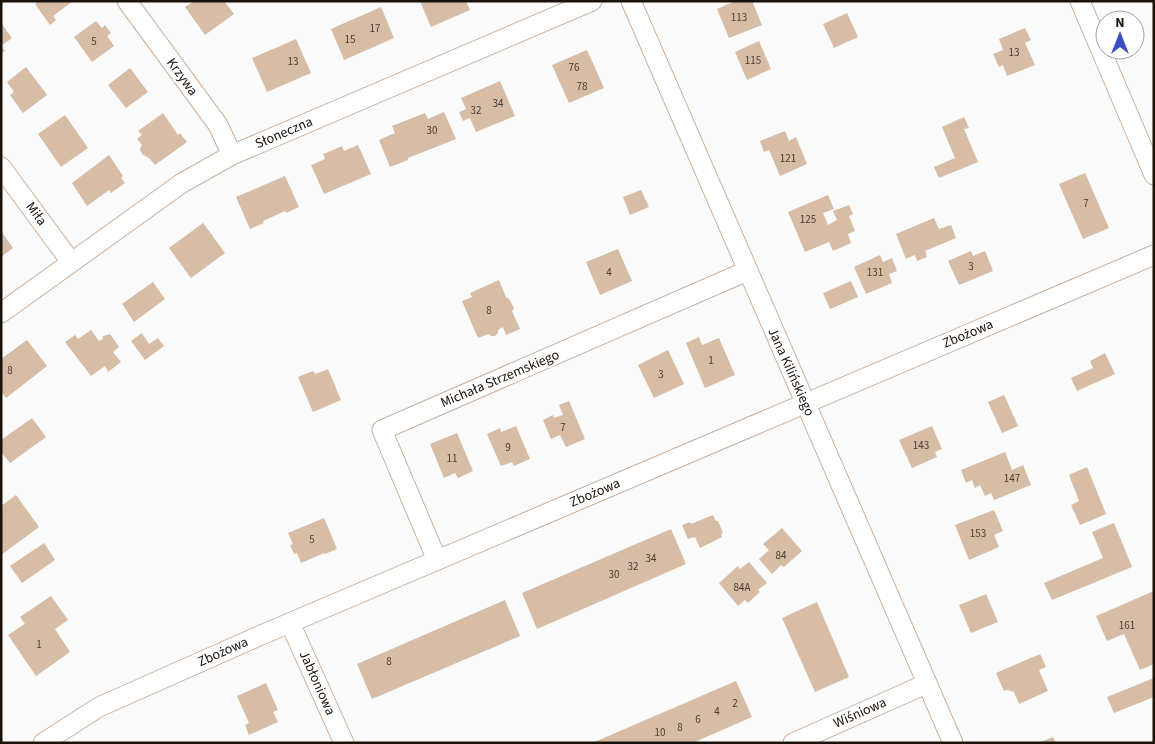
<svg xmlns="http://www.w3.org/2000/svg" width="1155" height="744" font-family="'Source Sans 3',sans-serif">
	<style>
		.building { fill: #d7bca6 }
		.lines { fill: none; stroke-linecap: round; stroke-linejoin: round }
		.street-casing { stroke: #cbb09b; stroke-width: 21 }
		.street { stroke: #fff; stroke-width: 19 }
		.labels { text-anchor: middle; dominant-baseline: central; stroke-width: 4.5; stroke-linejoin: round; paint-order: stroke }
		.number-label { font-size: 11px; fill: #4a3c31 }
		.street-label { font-size: 14px; fill: #1b120a; stroke: #fff }
	</style>
	<rect width="100%" height="100%" fill="#fbfbfb"/>
	<g class="building">
		<polygon points="39,1 73,1 53,16 56,20 50,25 35,4"/>
		<polygon points="194,1 224,1 234,14 205,35 185,7"/>
		<polygon points="420,1 466,1 470,10 431,27"/>
		<polygon points="735,1 752,1 762,25 729,38 717,9"/>
		<polygon points="381,7 394,38 344,60 331,29"/>
		<polygon points="847,13 858,37 834,48 823,24"/>
		<polygon points="96,21 102,28 105,25 111,33 107,36 114,46 92,62 74,37"/>
		<polygon points="1,23 12,38 1,46 5,51 1,53"/>
		<polygon points="1025,28 1031,40 1025,43 1035,65 1007,76 1003,65 999,67 993,54 1003,50 999,39"/>
		<polygon points="296,39 311,73 267,92 252,58"/>
		<polygon points="759,41 771,69 747,80 735,52"/>
		<polygon points="587,50 604,88 569,103 552,65"/>
		<polygon points="26,67 47,95 23,113 10,95 14,92 7,82"/>
		<polygon points="130,68 148,92 126,108 108,85"/>
		<polygon points="500,81 515,116 476,132 470,118 463,121 459,112 466,109 461,98"/>
		<polygon points="444,112 456,139 408,158 408,160 390,167 379,140 395,133 392,126 425,113 428,119"/>
		<polygon points="163,113 178,135 180,133 187,142 155,165 150,159 142,154 140,149 142,145 137,139 142,135 138,131"/>
		<polygon points="65,115 88,148 61,167 38,134"/>
		<polygon points="964,117 969,128 964,129 978,162 939,178 934,167 955,158 942,127"/>
		<polygon points="785,131 789,141 796,137 807,164 780,176 769,150 764,152 760,141"/>
		<polygon points="358,145 371,174 324,194 311,165 325,159 323,154 333,150 342,146 344,151"/>
		<polygon points="109,155 123,176 121,178 125,183 111,193 109,190 87,206 72,183"/>
		<polygon points="1085,173 1109,228 1083,239 1059,184"/>
		<polygon points="285,176 299,207 286,213 285,211 263,221 264,223 250,229 236,197"/>
		<polygon points="641,190 649,207 630,215 623,197"/>
		<polygon points="828,195 834,209 823,213 828,225 837,220 833,211 849,205 853,214 849,216 855,231 848,234 851,243 833,251 829,242 805,252 788,212"/>
		<polygon points="934,218 939,229 951,225 956,238 925,251 927,257 917,261 915,255 906,259 896,234"/>
		<polygon points="203,223 225,253 191,278 169,248"/>
		<polygon points="1,231 13,248 1,257"/>
		<polygon points="618,249 632,281 600,295 586,262"/>
		<polygon points="971,251 973,256 985,251 993,271 959,285 948,261"/>
		<polygon points="880,255 883,262 892,258 897,271 889,274 892,283 866,294 854,267"/>
		<polygon points="499,280 506,297 509,299 514,308 512,311 520,329 506,335 503,327 498,330 498,333 495,336 491,336 488,334 478,338 462,301 472,297 470,293"/>
		<polygon points="851,281 858,297 830,309 823,293"/>
		<polygon points="153,282 165,299 134,322 122,304"/>
		<polygon points="91,330 99,341 103,339 103,336 110,334 119,347 113,352 121,362 108,372 105,366 91,376 65,342 75,335 78,339"/>
		<polygon points="142,333 149,344 158,338 164,346 145,360 131,341"/>
		<polygon points="699,337 702,345 719,338 735,375 705,388 686,343"/>
		<polygon points="27,340 47,366 6,398 1,391 1,359"/>
		<polygon points="668,350 684,384 654,398 638,365"/>
		<polygon points="1105,353 1115,374 1077,391 1071,378 1093,368 1090,361"/>
		<polygon points="328,369 341,400 313,412 298,377 313,371 315,374"/>
		<polygon points="1004,395 1018,426 1002,433 988,402"/>
		<polygon points="569,401 585,439 566,447 560,435 551,439 543,420 553,415 554,418 563,415 559,405"/>
		<polygon points="32,418 46,437 10,463 1,452 1,440"/>
		<polygon points="516,426 530,459 514,466 512,462 501,466 487,434 500,428 501,432"/>
		<polygon points="932,426 942,449 935,452 937,457 912,468 899,440"/>
		<polygon points="457,433 473,471 458,478 455,473 444,478 430,444"/>
		<polygon points="1005,452 1012,470 1023,465 1031,485 994,500 991,493 985,496 980,485 975,488 972,480 966,483 961,470"/>
		<polygon points="1087,467 1106,514 1080,525 1071,505 1079,501 1069,475"/>
		<polygon points="16,495 39,527 1,555 1,506"/>
		<polygon points="994,510 1003,531 994,535 999,547 969,560 955,525"/>
		<polygon points="713,515 716,521 718,521 723,533 721,534 722,537 700,548 695,537 688,539 682,525 690,522 691,524"/>
		<polygon points="324,518 337,549 325,554 324,553 301,563 297,553 294,554 290,545 293,544 288,533"/>
		<polygon points="1114,523 1132,567 1052,600 1044,583 1103,558 1092,532"/>
		<polygon points="782,528 802,551 784,567 781,565 772,574 759,559 769,550 763,544"/>
		<polygon points="671,529 686,564 537,629 522,593"/>
		<polygon points="44,543 55,560 22,583 10,566"/>
		<polygon points="749,562 767,583 758,590 760,592 748,603 745,600 738,606 719,583 738,566 740,569"/>
		<polygon points="1154,591 1154,664 1140,670 1124,634 1107,641 1096,616"/>
		<polygon points="986,594 998,622 971,633 959,605"/>
		<polygon points="51,596 68,620 55,629 70,652 36,676 8,635 25,624 20,617"/>
		<polygon points="505,600 520,636 372,699 357,664"/>
		<polygon points="817,602 849,677 815,692 782,618"/>
		<polygon points="1040,654 1046,667 1039,670 1048,691 1019,704 1014,692 1007,690 1004,691 996,673"/>
		<polygon points="1154,678 1154,697 1114,713 1107,697"/>
		<polygon points="736,681 752,717 697,741 693,743 592,743"/>
		<polygon points="266,683 278,710 273,712 278,722 249,735 245,725 249,723 237,696"/>
		<polygon points="1053,737 1056,743 1038,743"/>
	</g>
	<g class="lines">
		<defs>
			<g id="street">
				<polyline points="127,1 218,125 232,155"/>
				<polyline points="631,1 953,743"/>
				<polyline points="1080,1 1154,175"/>
				<polyline points="1,167 71,262"/>
				<polyline points="1,313 182,183 232,155 592,1"/>
				<polyline points="437,560 382,430 747,271"/>
				<polyline points="290,623 344,743"/>
				<polyline points="43,743 99,707 259,636 1154,255"/>
				<polyline points="793,743 926,684"/>
			</g>
		</defs>
		<use href="#street" class="street-casing"/>
		<use href="#street" class="street"/>
	</g>
	<g class="labels">
		<g class="number-label">
			<text x="739" y="17">113</text>
			<text x="375" y="28">17</text>
			<text x="350" y="39">15</text>
			<text x="94" y="41">5</text>
			<text x="1014" y="52">13</text>
			<text x="753" y="60">115</text>
			<text x="293" y="61">13</text>
			<text x="574" y="67">76</text>
			<text x="582" y="86">78</text>
			<text x="498" y="103">34</text>
			<text x="476" y="110">32</text>
			<text x="432" y="130">30</text>
			<text x="788" y="158">121</text>
			<text x="1086" y="203">7</text>
			<text x="808" y="219">125</text>
			<text x="971" y="266">3</text>
			<text x="609" y="272">4</text>
			<text x="875" y="272">131</text>
			<text x="489" y="310">8</text>
			<text x="711" y="360">1</text>
			<text x="10" y="370">8</text>
			<text x="661" y="374">3</text>
			<text x="563" y="427">7</text>
			<text x="921" y="445">143</text>
			<text x="508" y="447">9</text>
			<text x="452" y="458">11</text>
			<text x="1012" y="478">147</text>
			<text x="978" y="533">153</text>
			<text x="312" y="539">5</text>
			<text x="781" y="555">84</text>
			<text x="651" y="558">34</text>
			<text x="633" y="566">32</text>
			<text x="614" y="574">30</text>
			<text x="742" y="587">84A</text>
			<text x="1127" y="625">161</text>
			<text x="39" y="644">1</text>
			<text x="389" y="661">8</text>
			<text x="735" y="703">2</text>
			<text x="717" y="711">4</text>
			<text x="698" y="719">6</text>
			<text x="680" y="727">8</text>
			<text x="660" y="732">10</text>
		</g>
		<g class="street-label">
			<text transform="translate(182 77) rotate(54)">Krzywa</text>
			<text transform="translate(284 133) rotate(-23)">Słoneczna</text>
			<text transform="translate(36 214) rotate(54)">Miła</text>
			<text transform="translate(968 334) rotate(-23)">Zbożowa</text>
			<text transform="translate(791 372) rotate(66)">Jana Kilińskiego</text>
			<text transform="translate(500 379) rotate(-23)">Michała Strzemskiego</text>
			<text transform="translate(595 493) rotate(-23)">Zbożowa</text>
			<text transform="translate(223 652) rotate(-24)">Zbożowa</text>
			<text transform="translate(317 683) rotate(66)">Jabłoniowa</text>
			<text transform="translate(860 713) rotate(-24)">Wiśniowa</text>
		</g>
	</g>
	<rect width="1155" height="744" fill="none" stroke="#1b120a" stroke-width="5"/>
	<g transform="translate(1120 35)"><circle r="24" fill="#ffffff" stroke="#a4a09d"/>
	<path d="M0-4L9 19L0 12L-9 19Z" fill="#3d4ec1"/>
	<text y="-8" font-size="14" font-weight="bold" text-anchor="middle" fill="#1b120a">N</text>
	</g>
</svg>
